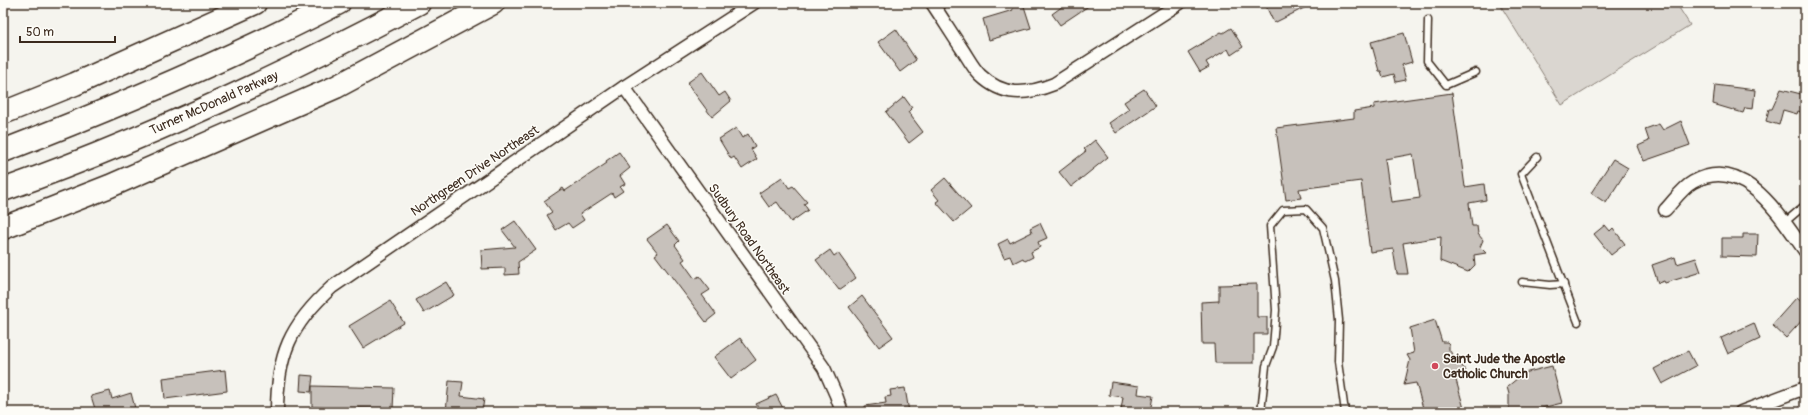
<svg xmlns="http://www.w3.org/2000/svg" width="1808" height="415" font-family="Pangolin,sans-serif">
	<style>
		.green { fill: #dad6d0; stroke: #8a8077 }
		.building { fill: #c7c1bb; stroke: #3b2a1e; fill-rule: evenodd }
		.lines { fill: none; stroke-linecap: round; stroke-linejoin: round }
		.service-casing { stroke: #3b2a1e; stroke-width: 9 }
		.minor-casing { stroke: #3b2a1e; stroke-width: 15 }
		.motorway-casing { stroke: #3b2a1e; stroke-width: 25 }
		.service { stroke: #fdfcf7; stroke-width: 6 }
		.minor { stroke: #fdfcf7; stroke-width: 12 }
		.motorway { stroke: #fdfcf7; stroke-width: 22 }
		.poi-dot { fill: #d1495b; stroke: #fdfcf7; stroke-width: 1.5 }
		.labels { text-anchor: middle; dominant-baseline: central; stroke-width: 3; stroke-linejoin: round; paint-order: stroke }
		.street-label { font-size: 13px; fill: #3b2a1e; stroke: #fdfcf7 }
		.poi-label { font-size: 13px; font-weight: bold; fill: #3b2a1e; stroke: #fdfcf7; text-anchor: start }
	</style>
	<rect width="100%" height="100%" fill="#f5f4ee"/>
	<filter id="ink" filterUnits="userSpaceOnUse"><feTurbulence type="fractalNoise" baseFrequency=".025" numOctaves="2"/><feDisplacementMap in="SourceGraphic" scale="8" xChannelSelector="R" yChannelSelector="G"/><feConvolveMatrix kernelMatrix="1 2 1 2 8 2 1 2 1" color-interpolation-filters="sRGB"/></filter>
	<g filter="url(#ink)">
		<polygon class="green" points="1499,3 1676,3 1690,25 1562,105"/>
		<g class="building">
			<polygon points="1011,3 1023,3 1031,28 989,40 983,19 1013,10"/>
			<polygon points="1067,3 1093,3 1060,25 1052,14"/>
			<polygon points="1272,3 1314,3 1274,23 1266,6"/>
			<polygon points="1231,28 1243,47 1231,55 1228,49 1206,62 1209,67 1200,72 1188,52 1221,32 1223,33"/>
			<polygon points="896,29 916,60 900,72 878,42"/>
			<polygon points="1404,33 1412,62 1402,65 1406,80 1396,82 1394,74 1383,77 1381,71 1379,71 1371,42"/>
			<polygon points="702,72 719,96 725,92 731,101 712,117 687,83"/>
			<polygon points="1715,85 1755,90 1753,109 1745,108 1743,113 1713,104"/>
			<polygon points="1144,89 1156,106 1116,133 1109,123 1129,109 1124,102"/>
			<polygon points="1781,89 1805,95 1805,114 1798,111 1797,114 1783,110 1779,125 1766,121 1769,109 1772,109"/>
			<path d="M1452,93L1465,187L1484,184L1486,200L1469,203L1472,226H1477L1478,234L1483,240L1480,247L1486,253L1474,255L1475,265L1468,272L1440,261L1441,237L1403,243L1408,274H1397L1393,249L1370,252L1361,181L1299,189L1301,198L1286,200L1276,128L1354,118V111L1374,108V104ZM1413,154L1420,198L1391,202L1385,159Z"/>
			<polygon points="904,97 912,108 908,112 923,132 909,143 886,112"/>
			<polygon points="1681,121 1690,145 1644,161 1638,146 1649,141 1645,129 1659,124 1663,130"/>
			<polygon points="736,128 742,138 748,134 755,146 751,149 757,159 742,169 734,157 731,159 719,139"/>
			<polygon points="1095,140 1108,157 1071,187 1059,172 1086,151 1084,149"/>
			<polygon points="619,152 630,168 620,176 625,184 620,187 623,191 614,197 612,193 580,214 584,220 572,228 568,223 556,230 547,215 552,212 544,201 563,188 565,191 607,163 606,161"/>
			<polygon points="1613,159 1628,168 1606,203 1591,193"/>
			<polygon points="782,177 789,188 793,186 807,202 804,204 808,210 791,222 777,202 769,207 759,193"/>
			<polygon points="945,178 971,208 954,222 936,202 939,200 931,190"/>
			<polygon points="515,221 536,250 518,262 519,274 505,275 505,268 482,269 481,250 515,247 502,230"/>
			<polygon points="1040,223 1047,238 1038,242 1040,247 1031,252 1033,257 1025,261 1023,258 1013,263 1010,256 1004,258 998,244 1008,239 1010,243 1032,232 1030,228"/>
			<polygon points="667,225 679,241 675,245 685,259 682,261 695,279 699,276 710,290 702,295 716,314 706,322 655,255 658,253 647,239"/>
			<polygon points="1605,225 1610,231 1613,228 1625,244 1611,255 1594,234"/>
			<polygon points="1743,234 1758,234 1757,257 1722,256 1722,238 1743,238"/>
			<polygon points="830,250 834,256 838,253 856,278 839,290 816,260"/>
			<polygon points="1675,257 1677,264 1696,258 1701,272 1665,283 1664,281 1658,283 1652,265"/>
			<polygon points="446,282 454,295 424,313 416,300"/>
			<polygon points="1257,284 1257,317 1267,317 1267,334 1254,334 1254,363 1215,363 1214,344 1202,344 1201,302 1219,301 1219,285"/>
			<polygon points="862,296 893,337 879,347 849,307"/>
			<polygon points="1797,297 1805,304 1805,317 1786,338 1772,325"/>
			<polygon points="390,301 404,323 363,348 349,326"/>
			<polygon points="1435,320 1442,342 1447,342 1449,344 1449,350 1466,371 1454,373 1465,412 1424,412 1416,383 1404,385 1410,360 1407,355 1414,353 1410,328"/>
			<polygon points="1754,323 1760,339 1728,354 1721,338"/>
			<polygon points="740,338 756,360 731,379 714,357"/>
			<polygon points="1688,351 1696,366 1662,384 1654,369"/>
			<polygon points="1552,366 1562,403 1525,412 1509,412 1509,394 1507,387 1524,373"/>
			<polygon points="225,370 227,391 165,399 163,378"/>
			<polygon points="301,375 313,376 311,392 300,391"/>
			<polygon points="449,381 463,382 461,396 484,399 482,412 446,412"/>
			<polygon points="1111,382 1139,386 1138,394 1153,396 1150,412 1121,410 1123,397 1109,395"/>
			<polygon points="312,386 394,388 393,409 358,408 358,412 336,412 336,408 312,407"/>
			<polygon points="905,388 909,412 865,412 865,406 886,403 885,397 891,396 890,390"/>
			<polygon points="110,391 112,399 131,393 136,412 96,412 91,396"/>
			<polygon points="776,395 785,412 761,412 756,404"/>
		</g>
		<g class="lines">
			<defs>
				<g id="service">
					<polyline points="1428,20 1427,61 1446,85 1476,72"/>
					<polyline points="1537,157 1521,174 1578,322"/>
					<polyline points="1784,223 1805,205"/>
					<polyline points="1522,282 1550,285 1564,284"/>
					<polyline points="1261,412 1266,366 1273,347 1276,310 1270,226 1283,210 1306,209 1323,228 1335,281 1339,320 1338,362 1345,412"/>
				</g>
				<g id="minor">
					<path d="M932,3C942,18 952,34 962,49C968,58 973,68 980,75C1003,97 1026,95 1054,84L1180,3"/>
					<polyline points="624,87 824,368 836,395 842,412"/>
					<path d="M1665,210C1673,202 1682,188 1693,182C1744,153 1781,218 1805,251"/>
					<path d="M277,412C277,355 290,325 332,287L624,87L754,3"/>
					<polyline points="1741,412 1805,388"/>
				</g>
				<g id="motorway">
					<polyline points="3,113 75,84 255,3"/>
					<path d="M3,151C117,107 230,59 339,3"/>
					<path d="M3,190C146,139 285,74 419,3"/>
					<polyline points="3,228 110,186 336,87 493,3"/>
				</g>
			</defs>
			<use href="#service" class="service-casing"/>
			<use href="#minor" class="minor-casing"/>
			<use href="#motorway" class="motorway-casing"/>
			<use href="#service" class="service"/>
			<use href="#minor" class="minor"/>
			<use href="#motorway" class="motorway"/>
		</g>
	</g>
	<circle class="poi-dot" cx="1435" cy="366" r="4"/>
	<g class="labels">
		<g class="street-label">
			<text transform="translate(214 103) rotate(-24)">Turner McDonald Parkway</text>
			<text transform="translate(475 171) rotate(-34)">Northgreen Drive Northeast</text>
			<text transform="translate(749 239) rotate(55)">Sudbury Road Northeast</text>
		</g>
		<g class="poi-label">
			<text x="1443" y="359">Saint Jude the Apostle<tspan x="1443" dy="15">Catholic Church</tspan></text>
		</g>
	</g>
	<rect width="1808" height="415" fill="none" stroke="#fdfcf7" stroke-width="16"/>
	<rect x="8" y="8" width="1792" height="399" fill="none" stroke="#3b2a1e" stroke-width="1.5" filter="url(#ink)"/>
	<path d="M20 36v6h95v-6" fill="none" stroke="#3b2a1e" stroke-width="2"/>
	<text x="26" y="36" font-size="12" fill="#3b2a1e" stroke="#fdfcf7" stroke-width="3" paint-order="stroke">50 m</text>
</svg>
